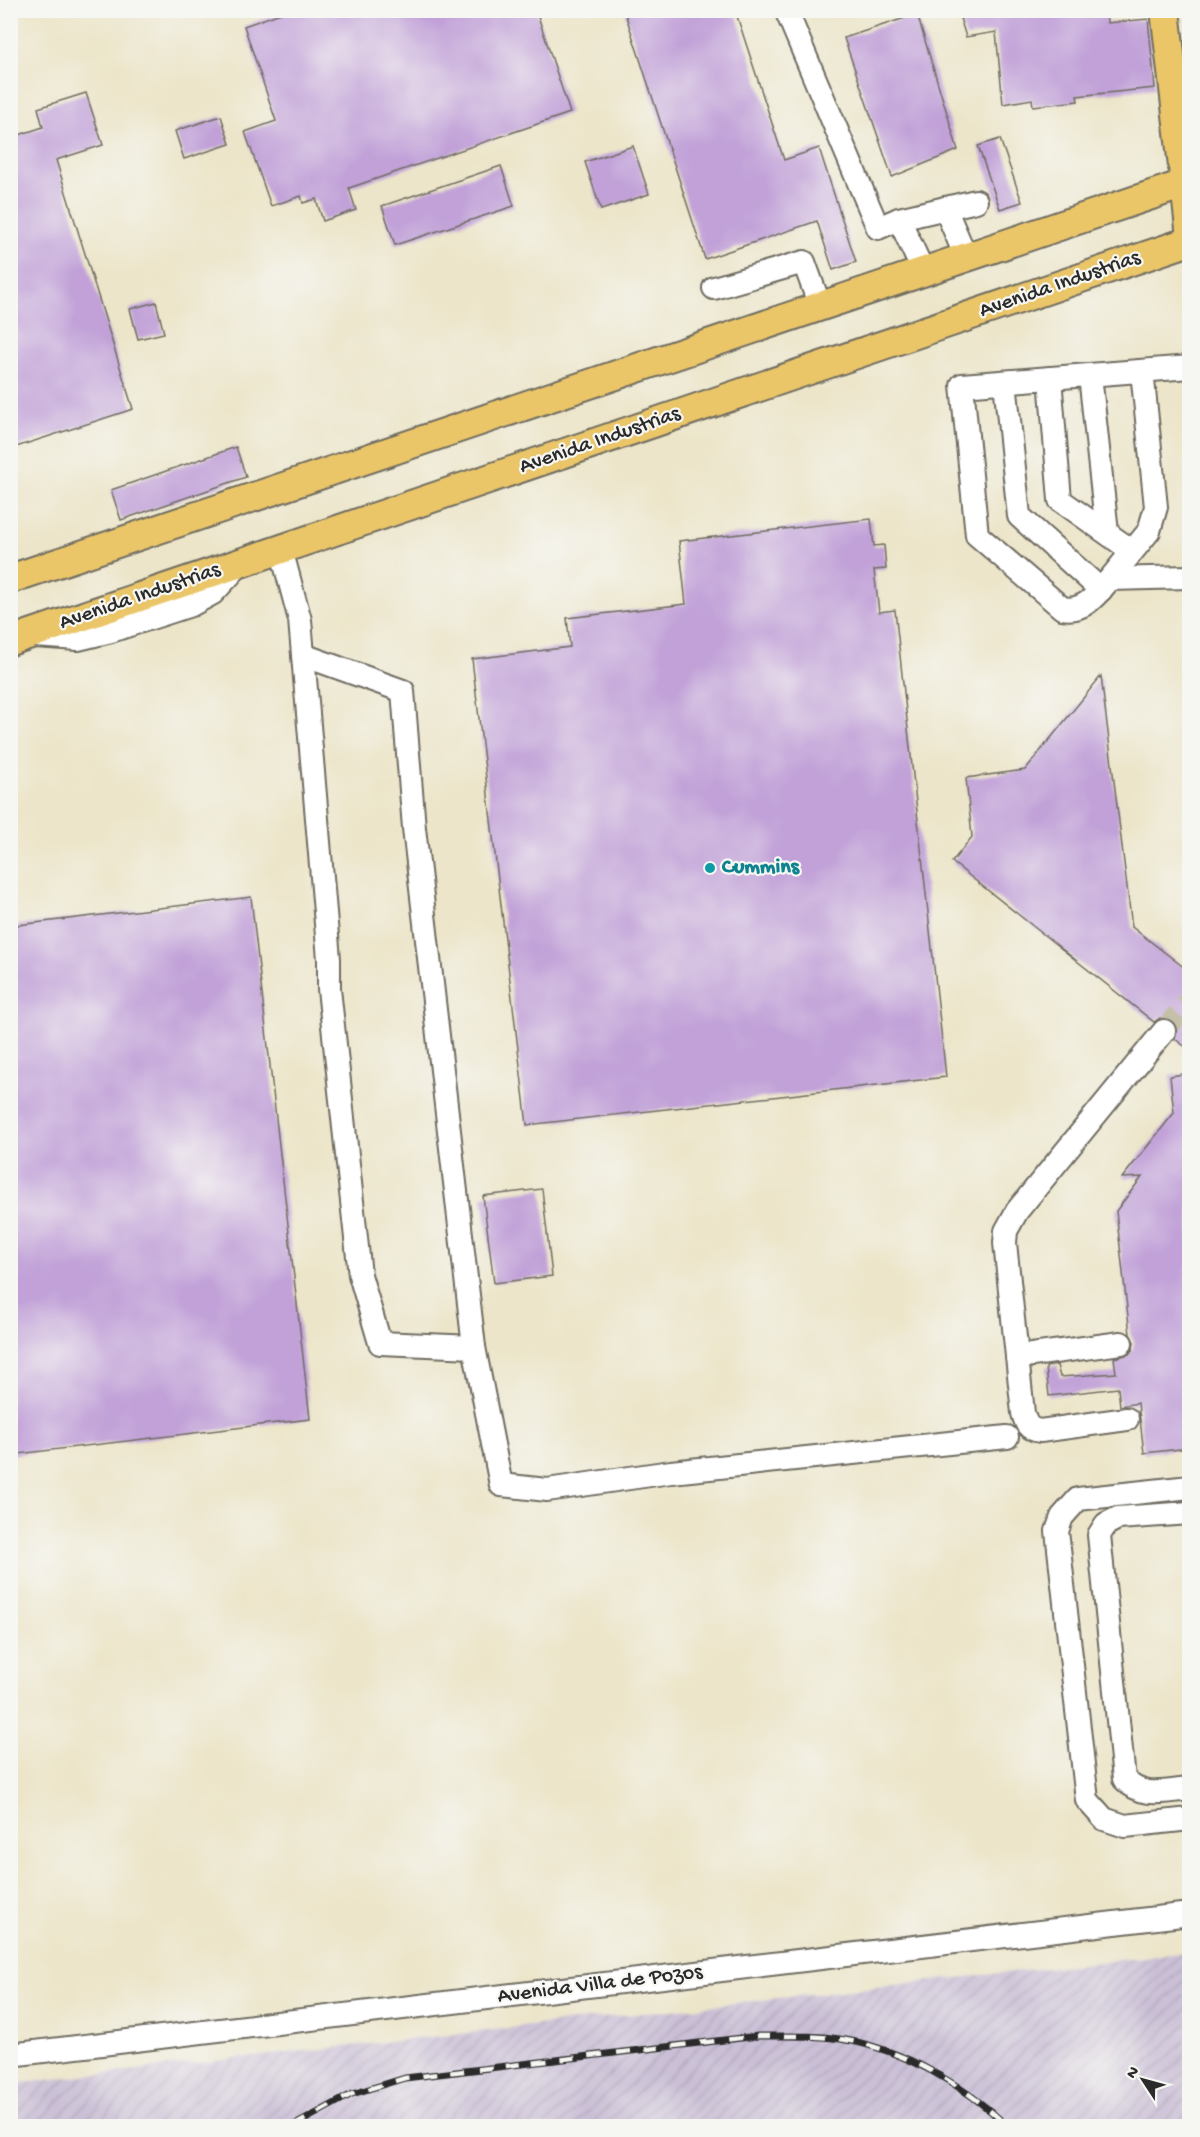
<svg xmlns="http://www.w3.org/2000/svg" width="1200" height="2137" font-family="'Gochi Hand',sans-serif">
	<style>
		.industrial { fill: url(#industrial-furrows) }
		.building { fill: #c1a1d8 }
		.lines { fill: none; stroke-linecap: round; stroke-linejoin: round }
		.minor-tunnel { stroke: #c5c0a9; stroke-width: 22; stroke-dasharray: 22 11; stroke-linecap: butt }
		.minor-casing { stroke: #6f6c62; stroke-width: 26 }
		.major-casing { stroke: #6f6c62; stroke-width: 32 }
		.minor { stroke: #fff; stroke-width: 22 }
		.major { stroke: #ebc669; stroke-width: 28 }
		.rail-casing { stroke: #2b2b2b; stroke-width: 7 }
		.rail { stroke: #f6f6f2; stroke-width: 4.5; stroke-dasharray: 14; stroke-linecap: butt }
		.culture-dot { fill: #0f9aa8; stroke: #f6f6f2; stroke-width: 2 }
		.labels { text-anchor: middle; dominant-baseline: central; stroke-width: 4.5; stroke-linejoin: round; paint-order: stroke }
		.street-label { font-size: 22px; fill: #2b2b2b; stroke: #f6f6f2 }
		.culture-label { font-size: 22px; font-weight: bold; fill: #0d838f; stroke: #f6f6f2; text-anchor: start }
	</style>
	<defs>
		<pattern id="industrial-furrows" width="10" height="10" patternUnits="userSpaceOnUse" patternTransform="scale(1.5)"><rect width="10" height="10" fill="#cabfd6"/><path d="M-1 1l2-2M0 10L10 0M9 11l2-2" fill="none" stroke="#aea4b8"/></pattern>
	</defs>
	<rect width="100%" height="100%" fill="#f6f6f2"/>
	<filter id="ink" filterUnits="userSpaceOnUse"><feTurbulence type="fractalNoise" baseFrequency=".0167" numOctaves="2"/><feDisplacementMap in="SourceGraphic" scale="12" xChannelSelector="R" yChannelSelector="G"/><feConvolveMatrix kernelMatrix="1 2 1 2 8 2 1 2 1" color-interpolation-filters="sRGB"/></filter>
	<filter id="wash" filterUnits="userSpaceOnUse"><feTurbulence type="fractalNoise" baseFrequency=".008" numOctaves="4" result="noise"/><feDisplacementMap in="SourceGraphic" scale="24" xChannelSelector="R" yChannelSelector="G"/><feGaussianBlur stdDeviation="1.35" result="paint"/><feColorMatrix in="noise" values="0 0 0 0 0 0 0 0 0 0 0 0 0 0 0 0 0 1.4 0 .05"/><feComposite in="paint" operator="in"/></filter>
	<g filter="url(#wash)">
		<rect width="100%" height="100%" fill="#ece5c9"/>
		<polygon class="industrial" points="1189,1952 1189,2126 11,2126 11,2084"/>
		<g id="blocks">
			<g class="building">
				<polygon points="289,10 536,10 570,113 349,188 356,210 323,221 316,199 303,203 301,196 271,206 245,132 276,121 244,26"/>
				<polygon points="624,10 735,10 784,160 819,148 856,262 833,270 817,221 705,259"/>
				<polygon points="993,10 1106,10 1107,23 1148,19 1155,88 1077,96 1078,101 1033,106 1032,99 1003,104 996,32 966,37 960,18 993,12"/>
				<polygon points="917,14 958,150 892,177 844,38"/>
				<polygon points="86,93 103,145 56,160 133,409 10,449 10,138 43,127 38,108"/>
				<polygon points="221,116 230,144 184,159 175,131"/>
				<polygon points="1000,139 1022,202 1000,209 978,146"/>
				<polygon points="633,146 649,194 601,210 585,162"/>
				<polygon points="501,166 514,206 395,245 382,206"/>
				<polygon points="156,302 164,333 138,339 130,309"/>
				<polygon points="236,447 246,477 121,520 111,490"/>
				<polygon points="871,519 874,546 884,545 886,569 874,570 879,612 895,610 946,1077 527,1125 472,659 570,647 567,618 686,604 679,541"/>
				<polygon points="1101,676 1132,927 1190,972 1190,1050 1175,1039 1177,1027 1172,1020 1167,1018 1160,1018 1154,1022 952,862 972,837 966,778 1025,770"/>
				<polygon points="251,897 310,1419 10,1455 10,926"/>
				<polygon points="1190,1073 1190,1448 1144,1453 1138,1403 1120,1406 1118,1388 1049,1396 1046,1367 1057,1365 1060,1377 1116,1373 1114,1358 1129,1354 1133,1349 1134,1342 1130,1334 1116,1211 1142,1177 1122,1178 1174,1113 1170,1076"/>
				<polygon points="542,1189 552,1276 494,1283 483,1196"/>
			</g>
		</g>
	</g>
	<g filter="url(#ink)">
		<use href="#blocks" fill-opacity="0" stroke="#6f6c62" stroke-width="1.5"/>
		<g class="lines">
			<polyline class="minor-tunnel" points="1164,1031 1190,1000"/>
			<defs>
				<g id="minor">
					<polyline points="786,10 878,228 899,219 976,201"/>
					<polyline points="945,208 966,257"/>
					<polyline points="899,219 923,271"/>
					<polyline points="714,288 804,262 820,306"/>
					<path d="M1190,367L962,385L977,535L1062,608C1084,613 1097,594 1110,579L1190,577"/>
					<polyline points="1090,375 1107,532"/>
					<polyline points="1050,378 1060,500 1132,551"/>
					<polyline points="1005,382 1019,516 1101,590"/>
					<polyline points="281,549 300,620 329,959 329,989 360,1275 380,1343 474,1347"/>
					<polyline points="1110,579 1149,531 1156,507 1142,371"/>
					<polyline points="35,636 78,639 111,631 191,605 213,593 241,563"/>
					<polyline points="303,655 403,691 414,828 474,1347 501,1485 547,1490 671,1472 1007,1437"/>
					<polyline points="1017,1357 1121,1343"/>
					<path d="M1127,1419L1040,1431C1028,1429 1026,1424 1023,1413L1005,1243L1006,1231L1017,1211L1164,1031"/>
					<polyline points="1190,1487 1078,1499 1062,1517 1057,1531 1087,1800 1104,1819 1125,1826 1190,1819"/>
					<path d="M1190,1513L1118,1518L1106,1524L1099,1535L1124,1779C1142,1799 1165,1791 1190,1789"/>
					<polyline points="10,2055 1190,1914"/>
				</g>
				<g id="major">
					<polyline points="1165,10 1190,228"/>
					<polyline points="10,579 1190,182"/>
					<polyline points="10,641 1190,241"/>
				</g>
			</defs>
			<use href="#minor" class="minor-casing"/>
			<use href="#major" class="major-casing"/>
			<use href="#minor" class="minor"/>
			<use href="#major" class="major"/>
			<defs>
				<path id="rail" d="M293,2126L352,2094L405,2078L758,2036C787,2036 817,2035 846,2040C904,2050 966,2086 1007,2126"/>
			</defs>
			<use href="#rail" class="rail-casing"/>
			<use href="#rail" class="rail"/>
		</g>
	</g>
	<circle class="culture-dot" cx="710" cy="868" r="6"/>
	<g class="labels">
		<g class="street-label">
			<text transform="translate(1060 285) rotate(-19)">Avenida Industrias</text>
			<text transform="translate(600 441) rotate(-19)">Avenida Industrias</text>
			<text transform="translate(140 597) rotate(-19)">Avenida Industrias</text>
			<text transform="translate(600 1985) rotate(-7)">Avenida Villa de Pozos</text>
		</g>
		<g class="culture-label">
			<text x="722" y="868">Cummins</text>
		</g>
	</g>
	<rect width="1200" height="2137" fill="none" stroke="#f6f6f2" stroke-width="36"/>
	<g transform="translate(1143 2080) rotate(306)" stroke="#f6f6f2" stroke-width="4.5" paint-order="stroke">
	<path d="M0-4.5L10 22L0 15L-10 22Z" fill="#2b2b2b"/>
	<text y="-9" font-size="16" font-weight="bold" text-anchor="middle" fill="#2b2b2b">N</text>
	</g>
</svg>
